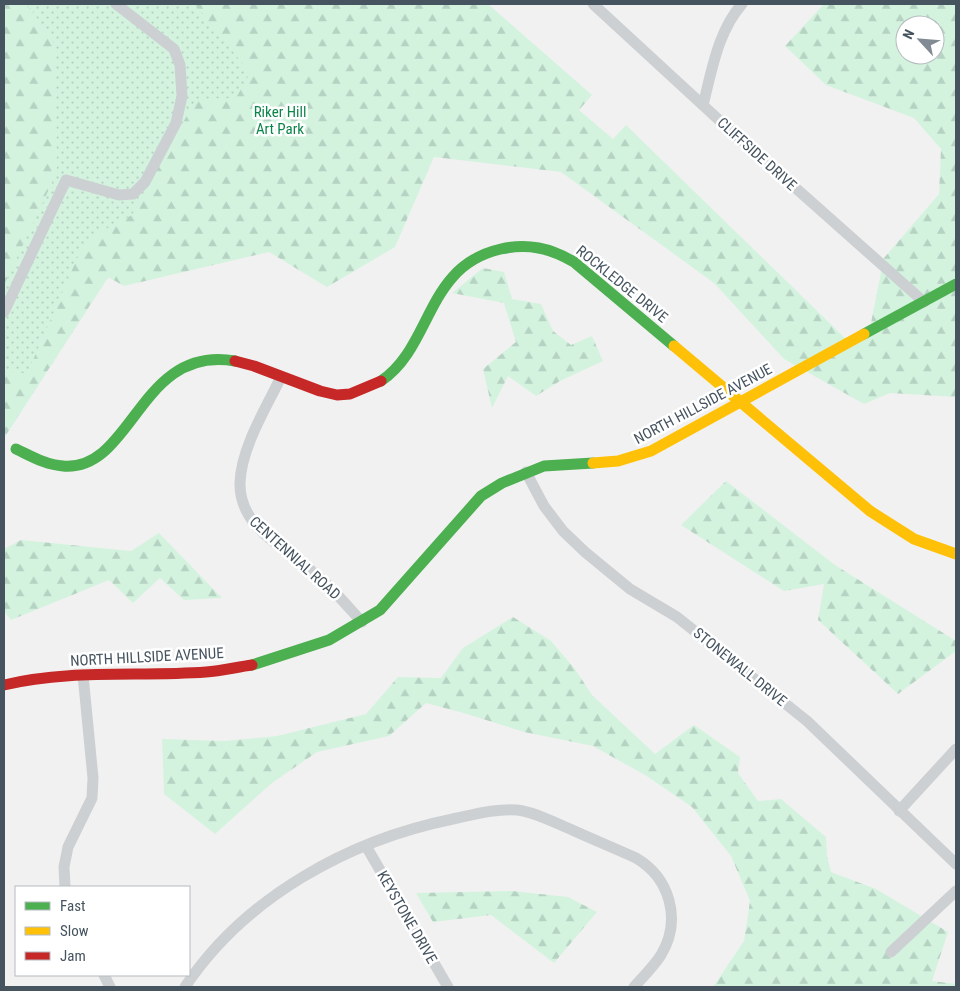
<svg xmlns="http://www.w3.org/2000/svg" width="960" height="991" font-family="'Roboto Condensed',sans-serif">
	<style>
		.green { fill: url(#green-dots) }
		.forest { fill: url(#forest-firs); fill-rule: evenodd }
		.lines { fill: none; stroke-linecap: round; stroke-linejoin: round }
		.street { stroke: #cdd0d2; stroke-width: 11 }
		.fast { stroke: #4caf50; stroke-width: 11 }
		.slow { stroke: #ffc107; stroke-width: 11 }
		.jam { stroke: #c62828; stroke-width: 11 }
		.labels { text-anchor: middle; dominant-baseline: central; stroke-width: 5; stroke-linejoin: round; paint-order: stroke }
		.park-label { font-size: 15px; fill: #0c8549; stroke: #fff }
		.street-label { font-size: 15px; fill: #465460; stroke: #fff }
	</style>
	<defs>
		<pattern id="green-dots" width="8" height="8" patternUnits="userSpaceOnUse" patternTransform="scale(1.25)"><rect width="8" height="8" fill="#d3f3df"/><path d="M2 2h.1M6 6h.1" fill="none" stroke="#b6d2c2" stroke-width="1.8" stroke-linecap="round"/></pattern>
		<pattern id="forest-firs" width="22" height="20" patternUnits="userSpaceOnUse" patternTransform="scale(1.25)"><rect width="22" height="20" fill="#d3f3df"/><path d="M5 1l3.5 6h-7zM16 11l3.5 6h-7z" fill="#b6d2c2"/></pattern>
	</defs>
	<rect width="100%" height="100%" fill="#f2f1f1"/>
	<polygon class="green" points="4,4 440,4 466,15 327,287 166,188 4,438"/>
	<g class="forest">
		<polygon points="4,4 18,4 30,8 55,45 57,172 4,285"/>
		<path d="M195,4H488L592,95L579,110L613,139L626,125L850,343L869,333L884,258L939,194L941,149L914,118L826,85L785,46L824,4H956V397L890,393L864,404L784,359L714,283L561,172L434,157L395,247L327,287L269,252L124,286L108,277L4,438V370L27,374L85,240L132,215L196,99L236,98L250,73ZM905,25H935V55H905Z"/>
		<polygon points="483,268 504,272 512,299 541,304 553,331 571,345 592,336 603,361 560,381 536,396 508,376 492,408 483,369 516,342 504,303 452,293"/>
		<polygon points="726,481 835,565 956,641 956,651 898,694 818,620 824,584 784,591 681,525"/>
		<polygon points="159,533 222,598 184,600 160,578 133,603 109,580 11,620 4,611 4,549 21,540 131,551"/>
		<polygon points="513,617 551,641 575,669 592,695 655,754 694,725 740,757 738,773 758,801 781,799 826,837 827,856 831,872 876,889 948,932 932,981 956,984 956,987 713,987 744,941 750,901 731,856 692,807 645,775 593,746 524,732 467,714 426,703 389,736 317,752 272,783 215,834 164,794 162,739 224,741 277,736 366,714 398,677 441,678 463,648"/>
		<polygon points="512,891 568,897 597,912 554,963 491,915 433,922 416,893"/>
	</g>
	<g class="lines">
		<g class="street">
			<polyline points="593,4 719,120 924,302"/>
			<path d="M703,105C712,70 718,31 742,4"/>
			<polyline points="4,312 66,180 119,195 133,194 145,182 176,123 182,96 180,65 174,49 116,4"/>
			<path d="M281,377C266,408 241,448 240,483C239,530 290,550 320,578C335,591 348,607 362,622"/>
			<polyline points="526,472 544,506 563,531 585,552 630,589 677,617 807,721 956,864"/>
			<polyline points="899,811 956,749"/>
			<polyline points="366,846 448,987"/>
			<polyline points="65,887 64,867 68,847 92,798 93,778 83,675"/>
			<polyline points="891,952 956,891"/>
			<polyline points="104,975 110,987"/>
			<path d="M185,987C245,897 349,840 453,819C472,815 497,808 517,810C535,812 553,822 570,829C592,839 614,848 636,858C670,878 682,920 661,955C654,966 643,977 634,987"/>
		</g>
		<g class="fast">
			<polyline points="864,334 956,284"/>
			<path d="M381,381C433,346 425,266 501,249C528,243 550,248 574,262L674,346"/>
			<path d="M16,449C31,456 46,465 63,466C133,472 139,344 235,361"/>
			<polyline points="252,665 329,640 380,610 481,496 502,483 544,466 593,463"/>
		</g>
		<g class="slow">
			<polyline points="674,346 870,511 914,539 956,554"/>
			<polyline points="593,463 618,461 651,451 864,334"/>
		</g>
		<g class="jam">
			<polyline points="235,361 254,366 320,391 337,395 350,394 381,381"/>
			<path d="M4,685C70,669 139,677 206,672C221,671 237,667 252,665"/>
		</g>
	</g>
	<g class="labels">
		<g class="park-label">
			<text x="280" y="112">Riker Hill<tspan x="280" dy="17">Art Park</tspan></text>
		</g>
		<g class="street-label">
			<text transform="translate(757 154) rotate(42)">CLIFFSIDE DRIVE</text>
			<text transform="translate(622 284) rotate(39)">ROCKLEDGE DRIVE</text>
			<text transform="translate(703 404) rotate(-28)">NORTH HILLSIDE AVENUE</text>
			<text transform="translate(295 558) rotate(42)">CENTENNIAL ROAD</text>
			<text transform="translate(147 657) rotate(-3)">NORTH HILLSIDE AVENUE</text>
			<text transform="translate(740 667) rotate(39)">STONEWALL DRIVE</text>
			<text transform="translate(407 917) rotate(60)">KEYSTONE DRIVE</text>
		</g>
	</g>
	<rect width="960" height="991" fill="none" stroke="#465460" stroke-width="10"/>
	<rect x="15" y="886" width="175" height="90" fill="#ffffff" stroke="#b5bbbf"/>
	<rect x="25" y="902" width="25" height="8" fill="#4caf50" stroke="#b5bbbf"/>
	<text x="60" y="911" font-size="15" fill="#465460">Fast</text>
	<rect x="25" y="927" width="25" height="8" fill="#ffc107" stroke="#b5bbbf"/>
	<text x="60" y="936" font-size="15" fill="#465460">Slow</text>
	<rect x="25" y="952" width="25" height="8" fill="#c62828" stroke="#b5bbbf"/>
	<text x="60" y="961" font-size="15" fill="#465460">Jam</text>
	<g transform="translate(920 40) rotate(296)"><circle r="24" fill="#ffffff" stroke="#b5bbbf"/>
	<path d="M0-4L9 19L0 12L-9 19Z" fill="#828b93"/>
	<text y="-8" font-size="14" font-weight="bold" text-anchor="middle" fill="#465460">N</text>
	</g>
</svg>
